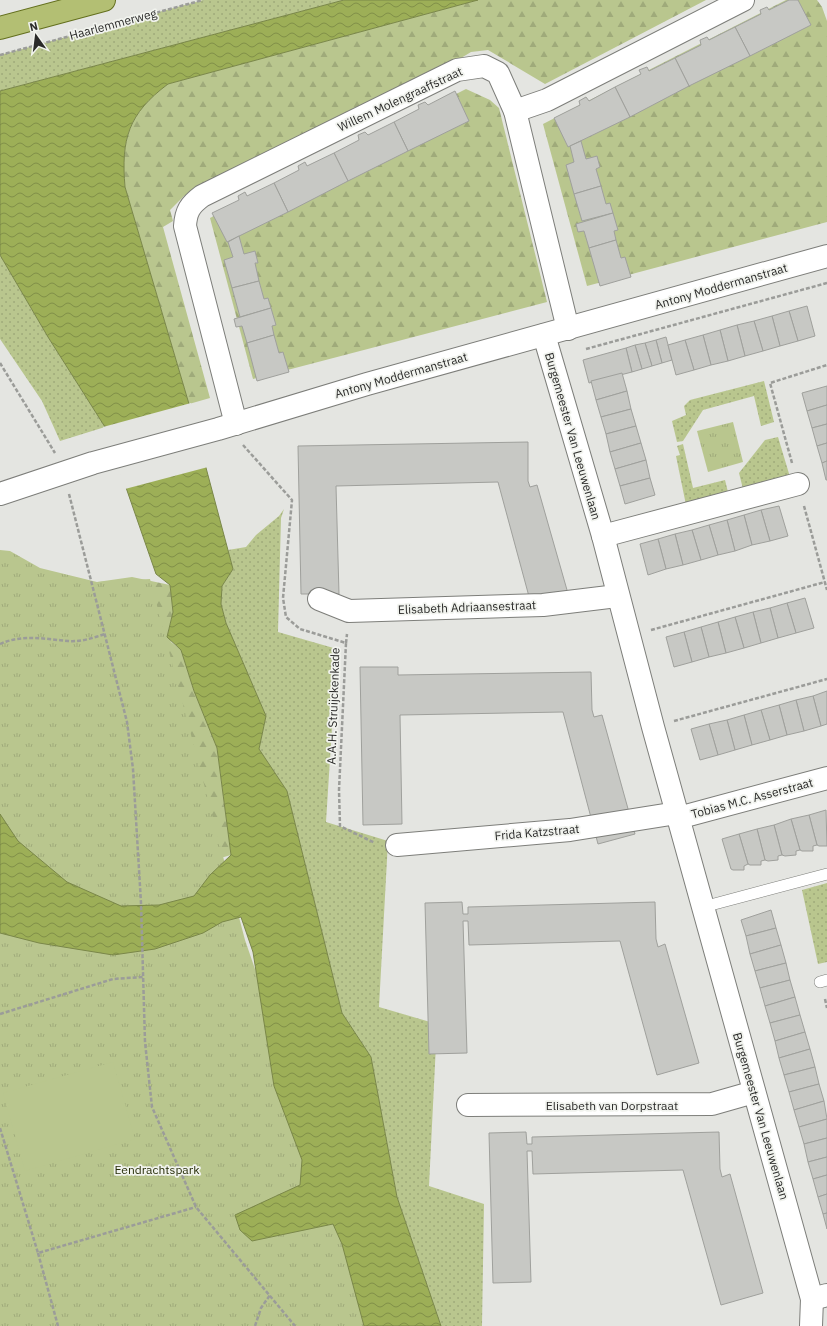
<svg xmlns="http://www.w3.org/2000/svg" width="827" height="1326" font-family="'IBM Plex Sans',sans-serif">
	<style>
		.grass { fill: url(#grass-dots) }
		.forest { fill: url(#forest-firs) }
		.park { fill: url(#park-tufts) }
		.pitch { fill: #b9c68e }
		.water { fill: url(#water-waves); stroke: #7a8749 }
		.pier { fill: #e4e5e1 }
		.building { fill: #c7c8c4; stroke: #9fa09c }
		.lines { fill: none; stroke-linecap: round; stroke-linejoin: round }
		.lane-casing { stroke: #7d7e7a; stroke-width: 12 }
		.street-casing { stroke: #7d7e7a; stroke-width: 24 }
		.secondary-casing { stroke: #7d7e7a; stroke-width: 24 }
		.primary-casing { stroke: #636f1d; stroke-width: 24 }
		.path { stroke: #9b9c99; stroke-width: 2.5; stroke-dasharray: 4 2; stroke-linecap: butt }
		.lane { stroke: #fff; stroke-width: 11 }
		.street { stroke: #fff; stroke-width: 22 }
		.secondary { stroke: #fff; stroke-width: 22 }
		.primary { stroke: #b3bf73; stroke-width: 22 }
		.labels { text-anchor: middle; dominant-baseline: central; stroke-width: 3.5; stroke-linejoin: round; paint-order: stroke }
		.street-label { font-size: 12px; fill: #2a2a29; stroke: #f1f3ee }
		.park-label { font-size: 12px; fill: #262d07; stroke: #f1f3ee }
	</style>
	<defs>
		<pattern id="grass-dots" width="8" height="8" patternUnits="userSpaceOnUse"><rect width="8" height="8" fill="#b9c68e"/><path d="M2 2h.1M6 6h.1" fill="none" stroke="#9faa7a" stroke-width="1.8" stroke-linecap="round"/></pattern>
		<pattern id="forest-firs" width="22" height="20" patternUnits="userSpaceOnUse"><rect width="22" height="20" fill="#b9c68e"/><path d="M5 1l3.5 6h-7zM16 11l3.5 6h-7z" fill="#9faa7a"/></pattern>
		<pattern id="park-tufts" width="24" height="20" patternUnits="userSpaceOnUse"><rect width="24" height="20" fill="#b9c68e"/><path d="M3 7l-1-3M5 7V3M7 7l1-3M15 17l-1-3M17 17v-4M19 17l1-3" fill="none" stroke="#9faa7a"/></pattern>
		<pattern id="water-waves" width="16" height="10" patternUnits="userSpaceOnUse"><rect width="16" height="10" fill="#9daf57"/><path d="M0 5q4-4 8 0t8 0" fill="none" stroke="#808f48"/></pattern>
	</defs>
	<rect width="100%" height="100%" fill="#e4e5e1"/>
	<g class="grass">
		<polygon points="203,0 344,0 0,91 0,55"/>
		<polygon points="0,255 48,337 105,427 60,441 42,401 0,339"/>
		<polygon points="764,381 774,422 761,426 754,396 703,410 683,441 677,442 672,421 686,415 684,406 690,400"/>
		<polygon points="778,437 790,477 743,489 739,473 765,440"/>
		<polygon points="683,444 693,488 725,480 728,492 686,505 676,456 680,455 677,446"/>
		<polygon points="284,509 281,518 278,632 337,649 326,822 388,841 379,1007 437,1024 429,1186 484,1204 482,1326 441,1326 397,1197 371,1057 342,1013 287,791 259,749 266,716 226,623 221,604 222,586 233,569 228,550 246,547 256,535 279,516"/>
		<polygon points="827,883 827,962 818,964 802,890"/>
	</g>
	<g class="forest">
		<path d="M478,0H706L545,84L488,50L471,52L448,66L184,196L170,210L173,221L163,227L210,398L189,404L125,187C121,139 128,114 168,84Z"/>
		<polygon points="786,0 817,0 822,7 827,21 827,222 587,286 543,124"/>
		<polygon points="466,89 490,100 499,108 547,302 253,379 210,218"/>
		<polygon points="132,577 170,585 173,612 168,632 171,642 181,650 194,691 217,748 231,855 158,876 97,582"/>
	</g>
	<g class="park">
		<polygon points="733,422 743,462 708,472 697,431"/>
		<polygon points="0,550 10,551 40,568 97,582 150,579 245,940 378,1326 0,1326"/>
	</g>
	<polygon class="pitch" points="113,1062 135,1139 25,1171 3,1093"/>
	<path class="water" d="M344,0H478L168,84C128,114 121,139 125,187L189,404L233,569L222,586L221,604L226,623L266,716L259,749L287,791L342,1013L371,1057L397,1197L441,1326H364L342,1244L333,1224L252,1241L240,1230L235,1215L300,1185L302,1160L274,1086L253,952L241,917L222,922L203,933L155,949L113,955L39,943L0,933V814L18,841L67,882L121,906L159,905L194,896L210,875L231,855L217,748L194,691L181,650L167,637L173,612L170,585L156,574L105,427L48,337L0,255V91Z"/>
	<polygon class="pier" points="191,403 208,467 125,489 103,427"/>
	<g class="building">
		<polygon points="789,0 798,0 811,25 750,56 735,27 761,14 760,10 767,7 769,10"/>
		<polygon points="735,27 750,56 689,86 675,58 701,45 700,40 707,37 709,40"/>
		<polygon points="675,58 689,86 630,117 615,87 641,74 639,70 647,67 649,71"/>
		<polygon points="615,87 630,117 568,147 554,118 580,105 579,101 586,97 589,101"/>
		<polygon points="455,91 469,121 408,151 394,122 419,109 418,105 425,102 428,105"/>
		<polygon points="394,122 408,151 348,181 334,153 359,140 358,135 365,132 368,135"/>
		<polygon points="581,141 586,159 597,156 600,167 596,169 601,186 574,194 566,165 574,162 570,146"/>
		<polygon points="334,153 348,181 288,212 274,183 299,170 298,166 305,162 307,166"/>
		<polygon points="274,183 288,212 227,242 212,213 239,200 238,196 245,192 247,196"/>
		<polygon points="601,186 606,204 610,203 613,213 582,221 574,194"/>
		<polygon points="613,213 618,230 614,231 616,240 589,248 584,231 578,232 576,224"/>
		<polygon points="239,236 244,254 255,251 258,263 255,263 259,281 232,288 224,260 233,257 228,242"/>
		<polygon points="616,240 621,258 625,257 631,277 600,286 589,248"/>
		<polygon points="259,281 264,299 268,298 271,308 240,317 232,288"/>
		<polygon points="807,306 815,336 798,341 789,311"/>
		<polygon points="271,308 276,325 272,326 274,335 247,343 242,326 236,327 234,319"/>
		<polygon points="789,311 798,341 780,346 772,316"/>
		<polygon points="772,316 780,346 763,351 754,321"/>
		<polygon points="754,321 763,351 745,356 737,325"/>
		<polygon points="737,325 745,356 728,361 720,330"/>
		<polygon points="720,330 728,361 711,365 703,335"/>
		<polygon points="274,335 279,353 283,352 289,372 257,381 247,343"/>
		<polygon points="703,335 711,365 694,370 685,340"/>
		<polygon points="666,337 672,360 662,363 656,340"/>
		<polygon points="656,340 662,363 652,366 645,343"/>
		<polygon points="685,340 694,370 676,375 668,345"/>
		<polygon points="645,343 652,366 642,369 635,345"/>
		<polygon points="635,345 642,369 632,372 626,348"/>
		<polygon points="626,348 632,372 589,383 583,360"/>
		<polygon points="622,373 627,391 596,400 591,381"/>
		<polygon points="827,386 827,405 807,411 802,393"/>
		<polygon points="627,391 631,409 601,417 596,400"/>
		<polygon points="827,405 827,424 812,428 807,411"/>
		<polygon points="631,409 636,426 606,434 601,417"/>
		<polygon points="827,424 827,443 817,446 812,428"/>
		<polygon points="636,426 641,443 610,452 606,434"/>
		<polygon points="528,442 528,481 530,487 537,485 571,604 534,615 498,482 336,486 339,594 301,594 298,446"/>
		<polygon points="641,443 646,460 615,469 610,452"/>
		<polygon points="827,443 827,461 822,463 817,446"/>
		<polygon points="646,460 650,478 620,486 615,469"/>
		<polygon points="827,461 827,480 826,480 822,463"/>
		<polygon points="650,478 655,495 625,504 620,486"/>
		<polygon points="779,506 788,536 770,541 761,510"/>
		<polygon points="761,510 770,541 752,545 744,515"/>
		<polygon points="744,515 752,545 735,551 727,520"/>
		<polygon points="727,520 735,551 718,555 709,525"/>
		<polygon points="709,525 718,555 701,560 692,530"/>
		<polygon points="692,530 701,560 683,565 675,534"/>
		<polygon points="675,534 683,565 666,569 658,539"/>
		<polygon points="658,539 666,569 648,575 640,544"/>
		<polygon points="805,598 814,628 796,633 787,603"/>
		<polygon points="787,603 796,633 778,638 770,608"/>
		<polygon points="770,608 778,638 761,643 753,612"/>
		<polygon points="753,612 761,643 744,648 735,617"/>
		<polygon points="735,617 744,648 726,653 718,622"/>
		<polygon points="718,622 726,653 709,657 701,627"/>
		<polygon points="701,627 709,657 692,662 684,632"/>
		<polygon points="684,632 692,662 674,667 666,637"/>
		<polygon points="360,667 398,667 398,675 591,672 592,710 594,717 602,715 635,834 598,844 563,712 400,715 402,824 363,825"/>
		<polygon points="827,691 827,724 821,726 813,696"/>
		<polygon points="813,696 821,726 804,731 796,700"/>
		<polygon points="796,700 804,731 787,735 779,705"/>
		<polygon points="779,705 787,735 770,740 761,710"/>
		<polygon points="761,710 770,740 752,745 744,715"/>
		<polygon points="744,715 752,745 735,750 727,720"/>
		<polygon points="727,720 735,750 718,755 709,724"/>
		<polygon points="709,724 718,755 700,760 691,729"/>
		<polygon points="826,810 827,846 819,846 817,845 809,815"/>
		<polygon points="809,815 817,845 813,846 813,851 802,851 800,850 791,819"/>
		<polygon points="791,819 800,850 796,851 796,855 785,856 782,855 774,825"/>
		<polygon points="774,825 782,855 778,856 778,860 768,861 765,860 757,829"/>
		<polygon points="757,829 765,860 761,861 761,865 750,865 748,864 739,834"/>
		<polygon points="739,834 748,864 744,866 744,870 733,870 731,869 722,839"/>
		<polygon points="462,902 463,914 468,914 468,907 655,902 656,939 658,947 665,944 699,1063 657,1075 620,941 469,945 468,921 463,921 467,1053 429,1054 425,903"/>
		<polygon points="771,910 776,928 746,936 741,920"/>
		<polygon points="776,928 781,945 750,954 746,936"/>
		<polygon points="781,945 786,963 755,971 750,954"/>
		<polygon points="786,963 790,980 760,988 755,971"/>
		<polygon points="790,980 795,997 765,1006 760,988"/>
		<polygon points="795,997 800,1015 770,1023 765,1006"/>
		<polygon points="800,1015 805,1032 775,1041 770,1023"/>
		<polygon points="805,1032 810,1049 779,1058 775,1041"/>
		<polygon points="810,1049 815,1067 784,1075 779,1058"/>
		<polygon points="815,1067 819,1084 789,1092 784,1075"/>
		<polygon points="819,1084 824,1101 794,1110 789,1092"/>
		<polygon points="824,1101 827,1119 799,1127 794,1110"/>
		<polygon points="827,1119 827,1138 804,1144 799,1127"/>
		<polygon points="526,1132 527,1144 532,1144 532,1137 719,1132 720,1169 722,1177 730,1174 763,1293 721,1305 683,1170 533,1174 532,1151 527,1151 531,1282 493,1283 489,1133"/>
		<polygon points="827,1138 827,1157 808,1162 804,1144"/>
		<polygon points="827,1157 827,1175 813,1179 808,1162"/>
		<polygon points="827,1175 827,1194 818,1197 813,1179"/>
		<polygon points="827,1194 827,1213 823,1214 818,1197"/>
		<polygon points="827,1213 827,1229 823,1214"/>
	</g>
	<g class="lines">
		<defs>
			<g id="lane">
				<polyline points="703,907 827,874"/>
				<polyline points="820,982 827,980"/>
			</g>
			<g id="street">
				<polyline points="515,111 568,329"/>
				<path d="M236,424L185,226C186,211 190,205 202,196L457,70L484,66L498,73L515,111L547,100L743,0"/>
				<polyline points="603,536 798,484"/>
				<polyline points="319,599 349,611 543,605 617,596"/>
				<polyline points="678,818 827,778"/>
				<polyline points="397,845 570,830 677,813"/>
				<polyline points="468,1105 712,1104 754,1092"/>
				<polyline points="812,1299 827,1295"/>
			</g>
			<g id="secondary">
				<polyline points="544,335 603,536 653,727 812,1299 811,1326"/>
				<polyline points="0,494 93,463 218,429 367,384 827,256"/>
			</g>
			<polyline id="primary" points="0,28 104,0"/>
		</defs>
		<use href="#lane" class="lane-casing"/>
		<use href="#street" class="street-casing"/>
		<use href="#secondary" class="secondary-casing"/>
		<use href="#primary" class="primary-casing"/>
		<g class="path">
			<polyline points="0,55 203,0"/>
			<polyline points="586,349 827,283"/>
			<polyline points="0,363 55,453"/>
			<polyline points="243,445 292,500 283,598 286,617 300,629 346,643 339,790 340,826 375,843"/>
			<polyline points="792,463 770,383 827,365"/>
			<polyline points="69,494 127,722 133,769 141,903 145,1042 152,1107 196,1207 295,1326"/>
			<polyline points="804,506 827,590"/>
			<polyline points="651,630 825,582"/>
			<polyline points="346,643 347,634"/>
			<path d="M0,644C22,634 45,639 68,641C81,642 93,638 105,634"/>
			<polyline points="674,721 827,679"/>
			<polyline points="825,999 827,1008"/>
			<polyline points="0,1014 113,979 143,977"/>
			<polyline points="0,1128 38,1253 196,1207"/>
			<polyline points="38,1253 58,1326"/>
			<polyline points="255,1326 261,1308 270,1295"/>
		</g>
		<use href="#lane" class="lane"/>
		<use href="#street" class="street"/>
		<use href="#secondary" class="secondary"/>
		<use href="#primary" class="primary"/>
	</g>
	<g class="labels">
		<g class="street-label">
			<text transform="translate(113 24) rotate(-15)">Haarlemmerweg</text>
			<text transform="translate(400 99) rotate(-25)">Willem Molengraaffstraat</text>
			<text transform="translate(721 286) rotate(-16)">Antony Moddermanstraat</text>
			<text transform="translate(401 375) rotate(-16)">Antony Moddermanstraat</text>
			<text transform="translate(573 436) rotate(74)">Burgemeester Van Leeuwenlaan</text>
			<text transform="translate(467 607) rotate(-2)">Elisabeth Adriaansestraat</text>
			<text transform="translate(333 706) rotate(-88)">A.A.H. Struijckenkade</text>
			<text transform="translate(752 798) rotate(-15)">Tobias M.C. Asserstraat</text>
			<text transform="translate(537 832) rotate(-5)">Frida Katzstraat</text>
			<text x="612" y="1105">Elisabeth van Dorpstraat</text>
			<text transform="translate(761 1116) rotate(74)">Burgemeester Van Leeuwenlaan</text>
		</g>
		<g class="park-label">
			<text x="157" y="1169">Eendrachtspark</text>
		</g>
	</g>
	<g transform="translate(36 36) rotate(346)" stroke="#f1f3ee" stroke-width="3" paint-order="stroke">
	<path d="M0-3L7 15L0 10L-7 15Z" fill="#2a2a29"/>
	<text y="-6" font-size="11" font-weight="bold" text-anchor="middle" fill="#2a2a29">N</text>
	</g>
</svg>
